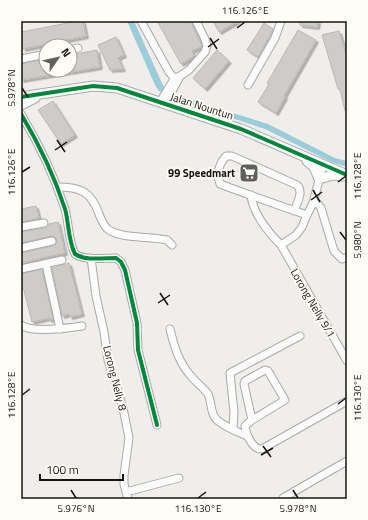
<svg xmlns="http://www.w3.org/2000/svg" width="368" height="520" font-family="'Titillium Web',sans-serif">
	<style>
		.water { fill: #9bccda }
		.building { fill: #ceccc9; stroke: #bbb8b6; filter: url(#shadow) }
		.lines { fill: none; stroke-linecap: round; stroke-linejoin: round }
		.street-casing { stroke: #aaa9a7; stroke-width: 9 }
		.secondary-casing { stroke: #aaa9a7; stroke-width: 11 }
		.street { stroke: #fdfcfc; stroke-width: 7 }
		.secondary { stroke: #fdfcfc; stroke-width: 9 }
		.cycleway-casing { stroke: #fffdf8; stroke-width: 6 }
		.cycleway { stroke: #00873e; stroke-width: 4 }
		.ticks { fill: none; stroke: #151411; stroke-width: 1.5 }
		.labels { text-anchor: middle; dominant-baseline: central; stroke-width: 3.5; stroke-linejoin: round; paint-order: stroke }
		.street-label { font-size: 11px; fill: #151411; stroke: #fffdf8 }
		.poi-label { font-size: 11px; font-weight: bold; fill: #151411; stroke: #fffdf8; text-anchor: end }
		.neatline { fill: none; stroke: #151411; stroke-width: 1.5 }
		.ticks-label { font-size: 10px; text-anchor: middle; fill: #151411 }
	</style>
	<defs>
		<filter id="shadow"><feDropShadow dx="2.5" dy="2.5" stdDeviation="0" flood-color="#0004"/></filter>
	</defs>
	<rect width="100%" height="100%" fill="#f0eeeb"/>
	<polygon class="water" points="127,21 134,21 161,81 164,87 176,95 268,124 335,158 347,161 347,167 331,162 265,129 177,100 159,91 155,85"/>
	<g class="building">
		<polygon points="78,21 83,21 86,36 23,49 21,32"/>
		<polygon points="157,21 191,21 202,46 192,51 194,56 181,64"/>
		<polygon points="213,21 238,21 219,32"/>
		<polygon points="300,21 318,21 317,27 300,25"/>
		<polygon points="264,23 273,29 270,36 258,57 247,50"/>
		<polygon points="298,30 316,40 284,96 285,97 276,113 258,102 269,84 267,83"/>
		<polygon points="339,31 347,57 347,111 345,111 340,89 338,89 322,35"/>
		<polygon points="116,37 124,55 118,58 123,69 110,70 98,45"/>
		<polygon points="97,50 100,67 70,72 70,55"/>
		<polygon points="217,50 229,61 205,89 193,78"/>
		<polygon points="46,59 46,70 69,70 69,72 21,80 21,64"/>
		<polygon points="53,101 75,135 61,144 38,110"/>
		<polygon points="36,206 39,218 21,222 21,209"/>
		<polygon points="58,222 65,253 21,263 21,253 53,246 56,244 57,240 55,237 51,236 21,243 21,232 45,228 49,224"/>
		<polygon points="69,263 82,314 70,317 69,314 62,316 52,268"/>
		<polygon points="42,269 53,319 49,320 49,318 32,322 21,279 21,274"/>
	</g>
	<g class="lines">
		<defs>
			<g id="street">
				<polyline points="141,21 169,72 177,81"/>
				<polyline points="70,50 78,48"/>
				<polyline points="21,59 46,54"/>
				<polyline points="248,85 275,38 281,21"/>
				<polyline points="160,102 174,79 180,76 189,70 205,52 207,46 205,39 196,21"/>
				<polyline points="165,104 179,78"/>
				<path d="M21,114C39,144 54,175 65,209C69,223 68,240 75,254C85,261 104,258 116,258L121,262L125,270L137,323L138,350L157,425"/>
				<path d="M57,187C80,187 91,191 99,214C101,219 104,227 109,230C123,239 150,236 167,240L172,245"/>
				<path d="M251,195C253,214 268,232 281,245L347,361"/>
				<polyline points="313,203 318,204 321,208 334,251 342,259 345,258"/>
				<path d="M294,211C297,203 304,192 297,185L232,156H226C219,164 216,173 220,184C249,195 278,205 307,215"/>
				<polyline points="21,227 44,223"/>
				<polyline points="281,245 296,235 302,227 307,215 313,203 323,165"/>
				<polyline points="21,248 52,241"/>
				<polyline points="91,258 96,296 104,332 108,360 123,408 129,438 124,475 124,484 128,499"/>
				<polyline points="46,264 60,329"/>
				<polyline points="21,269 62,260"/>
				<path d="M21,325C31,333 69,328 82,326"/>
				<path d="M170,329C174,346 179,363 191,376C196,383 203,387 208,394C212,402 210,414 217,420C225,427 238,432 247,436"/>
				<path d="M252,420L244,384L245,381L265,370L268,371L285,400L252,420L245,426C246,435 253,450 262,449L347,401"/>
				<polyline points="233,429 234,412 230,373 300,336"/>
				<polyline points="126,492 179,478"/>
				<polyline points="283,498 347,461"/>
			</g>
			<g id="secondary">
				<polyline points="21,97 93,86 117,88 241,129 347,175"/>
				<polyline points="21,105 35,98"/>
				<polyline points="307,161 314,167 319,179 333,175 343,176"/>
			</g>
		</defs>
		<use href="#street" class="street-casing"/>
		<use href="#secondary" class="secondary-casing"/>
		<use href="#street" class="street"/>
		<use href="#secondary" class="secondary"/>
		<defs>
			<g id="cycleway">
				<polyline points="21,97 93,86 117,88 241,129 347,175"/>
				<path d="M21,114C39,144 54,175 65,209C69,223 68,240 75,254C85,261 104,258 116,258L121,262L125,270L137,323L138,350L157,425"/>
			</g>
		</defs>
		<use href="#cycleway" class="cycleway-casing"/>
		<use href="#cycleway" class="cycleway"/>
	</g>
	<path class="ticks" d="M237,28L245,22M210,38L217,49M208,47L219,39M22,88L28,97M57,140L65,152M55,150L67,142M22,172L30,167M338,182L346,176M313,190L320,202M311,200L322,192M340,232L346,240M160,293L168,305M158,303L170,295M22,395L30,389M338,404L346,398M263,446L271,457M261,455L273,448M71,490L76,498M293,490L298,498M198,498L206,492"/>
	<defs>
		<symbol id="supermarket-square" viewBox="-11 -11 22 22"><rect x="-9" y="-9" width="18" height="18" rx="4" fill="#62605d" stroke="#fffdf8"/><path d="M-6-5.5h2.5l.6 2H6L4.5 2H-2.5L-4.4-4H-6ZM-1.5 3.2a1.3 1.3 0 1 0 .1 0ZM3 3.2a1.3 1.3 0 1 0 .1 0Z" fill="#fff"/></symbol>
	</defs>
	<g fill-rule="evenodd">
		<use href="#supermarket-square" x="238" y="162" width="22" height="22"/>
	</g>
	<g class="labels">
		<g class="street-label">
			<text transform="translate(202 106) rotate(18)">Jalan Nountun</text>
			<text transform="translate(313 303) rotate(60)">Lorong Nelly 9/1</text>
			<text transform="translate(115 378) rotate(76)">Lorong Nelly 8</text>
		</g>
		<g class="poi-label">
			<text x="235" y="173">99 Speedmart</text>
		</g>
	</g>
	<rect width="368" height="520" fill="none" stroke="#fffdf8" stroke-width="44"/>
	<g transform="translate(58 58) rotate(56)"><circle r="19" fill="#fffdf8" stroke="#a1a09c"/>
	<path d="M0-3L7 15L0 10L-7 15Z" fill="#62605d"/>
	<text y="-6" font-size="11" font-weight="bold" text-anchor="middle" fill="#151411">N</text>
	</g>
	<path d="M40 474v6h83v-6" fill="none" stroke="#151411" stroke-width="2"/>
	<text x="46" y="474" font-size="12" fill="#151411" stroke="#fffdf8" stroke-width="3" paint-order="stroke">100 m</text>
	<rect x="22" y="22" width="324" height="476" class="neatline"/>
	<g class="ticks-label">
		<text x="245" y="14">116.126°E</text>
		<text transform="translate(11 88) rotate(-90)" y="4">5.978°N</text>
		<text transform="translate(11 172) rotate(-90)" y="4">116.126°E</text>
		<text transform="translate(357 176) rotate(-90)" y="4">116.128°E</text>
		<text transform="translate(357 240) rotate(-90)" y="4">5.980°N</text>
		<text transform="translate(11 395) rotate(-90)" y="4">116.128°E</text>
		<text transform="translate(357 398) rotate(-90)" y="4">116.130°E</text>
		<text x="76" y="512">5.976°N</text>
		<text x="198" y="512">116.130°E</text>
		<text x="298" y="512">5.978°N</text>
	</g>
</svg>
